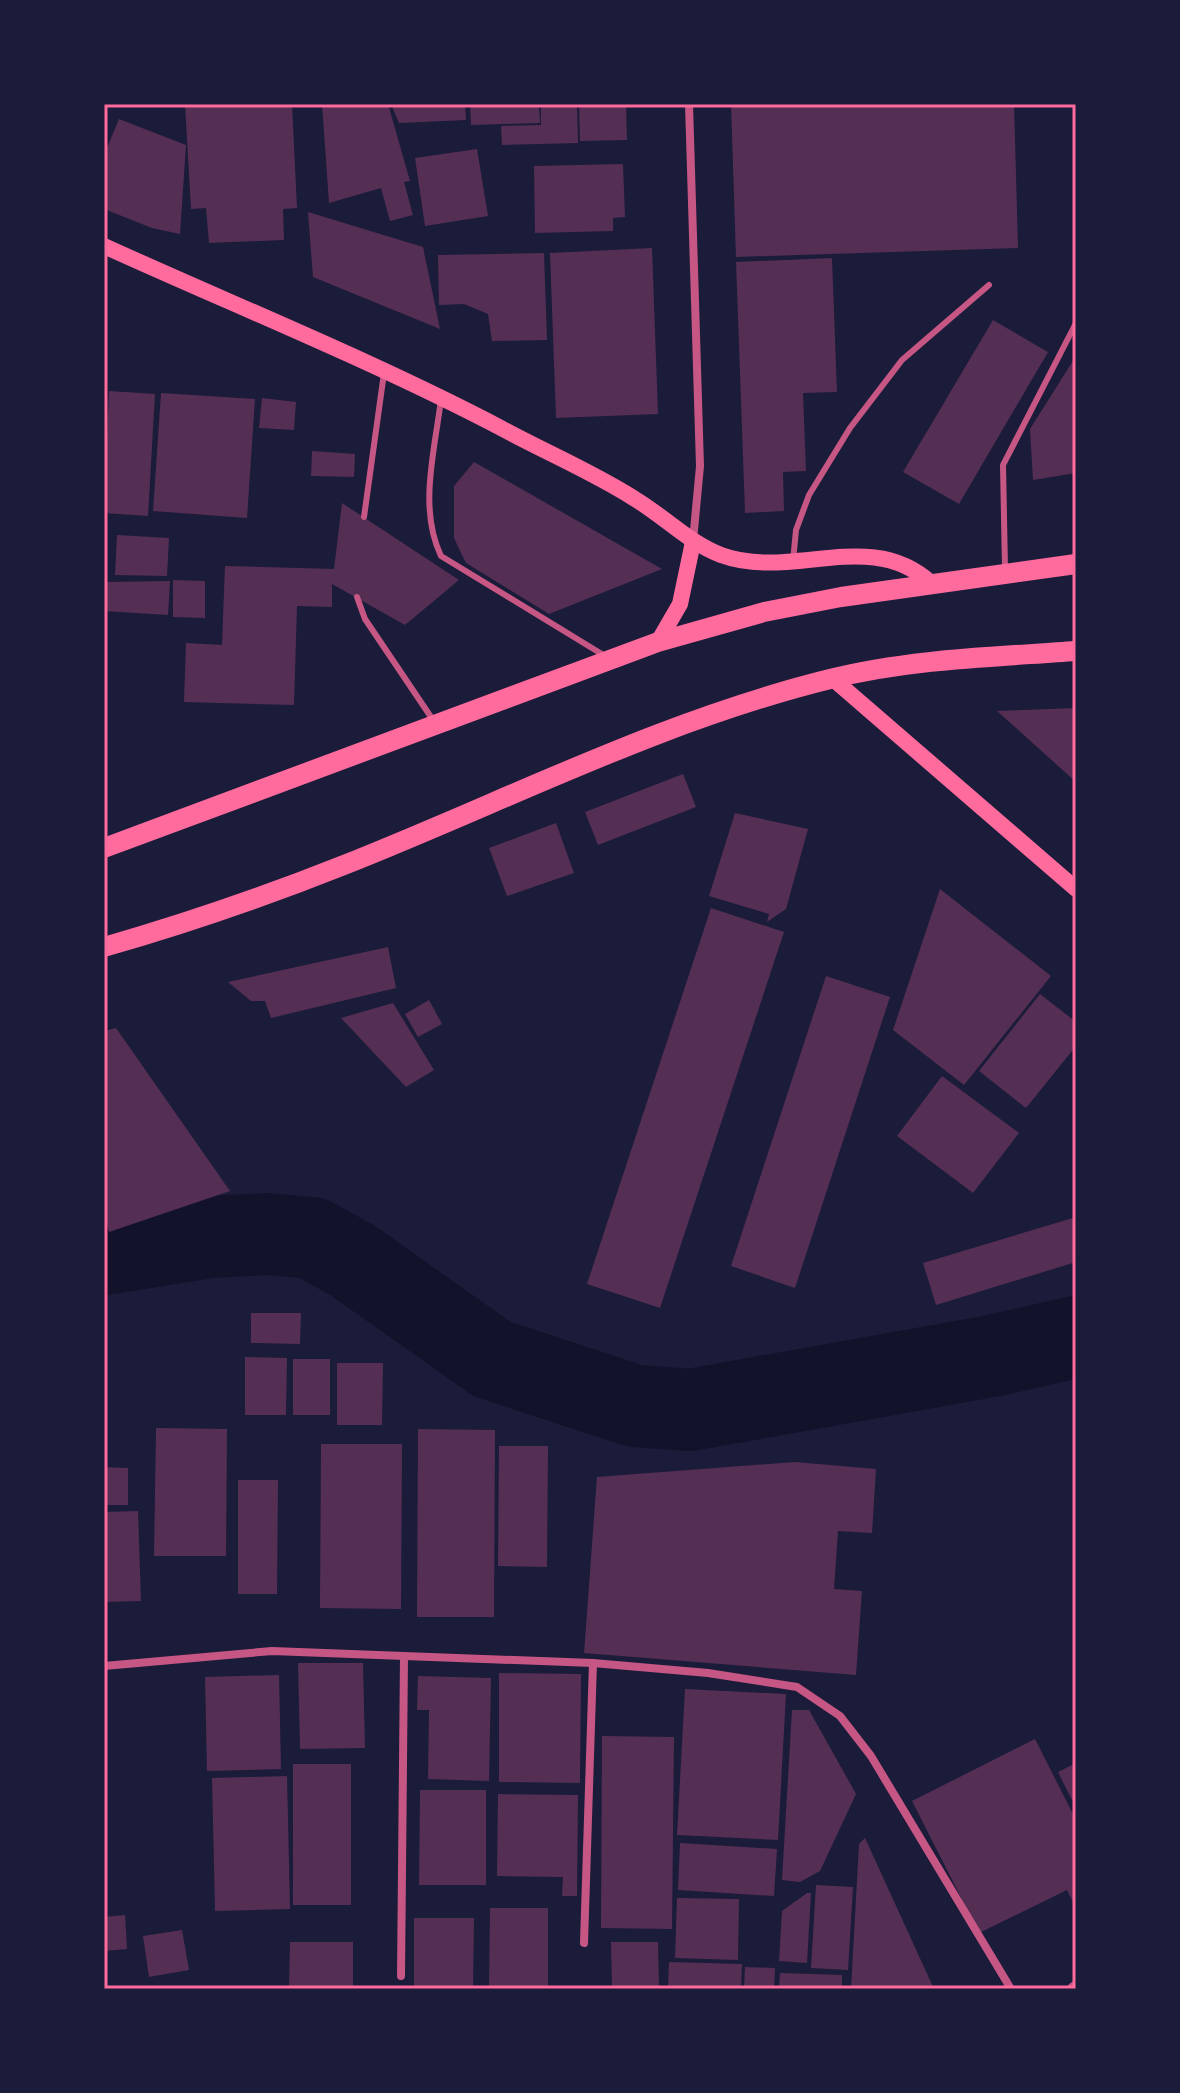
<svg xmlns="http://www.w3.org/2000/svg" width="1180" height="2093" font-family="'Titillium Web',sans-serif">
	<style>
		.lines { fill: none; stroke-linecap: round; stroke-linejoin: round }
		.river { stroke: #12122b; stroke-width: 82 }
		.building { fill: #542f53 }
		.service { stroke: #c65784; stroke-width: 6 }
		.minor { stroke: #c65784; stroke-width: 8 }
		.tertiary { stroke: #c65784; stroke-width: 14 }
		.secondary { stroke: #ff6b9d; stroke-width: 16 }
		.primary { stroke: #ff6b9d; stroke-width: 20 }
		.neatline { fill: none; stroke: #ff6b9d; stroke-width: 3 }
	</style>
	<rect width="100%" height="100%" fill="#1b1b3a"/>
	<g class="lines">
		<polyline class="river" points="104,1254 210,1237 268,1234 312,1238 352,1260 492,1359 635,1406 690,1410 992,1356 1076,1337"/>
	</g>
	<g class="building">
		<polygon points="185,104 292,104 297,208 283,209 284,240 209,243 206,208 191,209"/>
		<polygon points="322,104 388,104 410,181 404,182 413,215 390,221 381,188 329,203"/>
		<polygon points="391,104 465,104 466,120 399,123"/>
		<polygon points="470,104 539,104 540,123 471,125"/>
		<polygon points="541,104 577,104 578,143 502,145 501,126 541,125"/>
		<polygon points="579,104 626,104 627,140 580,141"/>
		<polygon points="731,104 1014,104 1018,248 736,257"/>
		<polygon points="119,119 186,145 180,234 152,228 104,209 104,155"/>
		<polygon points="477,149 488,216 425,226 415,158"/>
		<polygon points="623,164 625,217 613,218 613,231 535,233 534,166"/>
		<polygon points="308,212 423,247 440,329 313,277"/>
		<polygon points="652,248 658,414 556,418 550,253"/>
		<polygon points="544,253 547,340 492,341 488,314 464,304 439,305 438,255"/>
		<polygon points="832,258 837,392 803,393 806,471 783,472 784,511 745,513 736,262"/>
		<polygon points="993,320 1048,352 959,504 903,472"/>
		<polygon points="1076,356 1076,473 1033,480 1030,429"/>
		<polygon points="109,391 155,394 148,516 104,513"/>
		<polygon points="161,393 255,399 247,518 153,511"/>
		<polygon points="262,398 296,402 294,430 259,428"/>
		<polygon points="312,451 355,454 354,477 311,476"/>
		<polygon points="474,462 662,569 549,614 466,563 461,553 454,538 454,486"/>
		<polygon points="342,503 459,580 405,625 332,584 332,607 297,606 294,705 184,702 186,643 222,645 225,566 334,569"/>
		<polygon points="117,535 169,538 167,576 115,575"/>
		<polygon points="173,580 205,581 205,618 173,617"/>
		<polygon points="170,581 168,615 104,611 106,582"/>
		<polygon points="1076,708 1076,782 997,711"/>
		<polygon points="683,774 696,807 598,845 585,812"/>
		<polygon points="735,813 808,829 786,909 767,922 769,914 709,896"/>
		<polygon points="556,823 574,873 507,896 489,848"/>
		<polygon points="940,889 1051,976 964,1085 893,1030"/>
		<polygon points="711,908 784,932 660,1308 587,1284"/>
		<polygon points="388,947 396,988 271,1018 265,1001 251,1001 228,982"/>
		<polygon points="826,976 890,997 795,1288 731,1266"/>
		<polygon points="1040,994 1076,1022 1076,1046 1026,1108 979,1071"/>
		<polygon points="429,1000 442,1024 418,1037 405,1014"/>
		<polygon points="393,1003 434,1070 406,1087 341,1018"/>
		<polygon points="116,1028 230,1191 109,1232 104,1214 104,1031"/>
		<polygon points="942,1076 1019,1133 973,1193 897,1136"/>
		<polygon points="1076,1217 1076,1262 936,1305 923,1263"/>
		<polygon points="251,1313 301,1313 300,1344 251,1343"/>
		<polygon points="245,1357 287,1358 286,1415 245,1415"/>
		<rect x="293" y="1359" width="37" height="56"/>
		<polygon points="337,1363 383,1363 382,1425 337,1425"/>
		<polygon points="156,1428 227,1429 226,1556 154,1556"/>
		<polygon points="418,1429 495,1430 494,1617 417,1617"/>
		<polygon points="321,1444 402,1444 401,1609 320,1608"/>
		<polygon points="499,1446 548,1446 547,1567 498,1566"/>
		<polygon points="795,1462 876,1469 872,1533 838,1531 834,1589 862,1591 856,1675 584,1653 597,1477"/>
		<polygon points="104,1467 128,1468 128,1505 104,1505"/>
		<polygon points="238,1480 278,1480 277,1594 238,1594"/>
		<polygon points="138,1511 141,1601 104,1602 104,1512"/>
		<polygon points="298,1663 363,1663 365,1748 300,1749"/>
		<polygon points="499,1673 581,1674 580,1783 499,1782"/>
		<polygon points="279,1675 281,1769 207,1771 205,1677"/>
		<polygon points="418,1676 491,1678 489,1781 428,1779 429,1710 417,1710"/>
		<polygon points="685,1689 786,1694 778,1840 677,1835"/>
		<polygon points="792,1710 809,1710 856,1794 820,1871 800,1882 782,1880"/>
		<polygon points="602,1736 674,1737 672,1929 601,1928"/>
		<polygon points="1035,1739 1076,1820 1076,1908 1067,1890 979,1933 912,1801"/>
		<polygon points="1076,1763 1076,1808 1058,1772"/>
		<rect x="293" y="1764" width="58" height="141"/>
		<polygon points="287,1776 290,1909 215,1911 212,1778"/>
		<polygon points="420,1790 486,1790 486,1885 419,1885"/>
		<polygon points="498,1794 578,1795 577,1896 562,1896 563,1877 497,1876"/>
		<polygon points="865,1838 934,1989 851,1989 859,1844"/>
		<polygon points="680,1843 777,1849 774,1896 678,1890"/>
		<polygon points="816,1885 853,1887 848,1970 811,1968"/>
		<polygon points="807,1893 811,1893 807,1963 779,1961 782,1911"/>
		<polygon points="677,1898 739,1899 738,1960 675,1958"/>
		<polygon points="490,1908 548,1908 548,1989 489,1989"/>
		<polygon points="125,1915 127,1949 104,1951 104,1917"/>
		<polygon points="414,1918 474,1918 473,1989 414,1989"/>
		<polygon points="182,1930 189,1970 149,1977 143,1936"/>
		<polygon points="290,1942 353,1942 353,1989 289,1989"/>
		<polygon points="611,1942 658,1942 659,1989 612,1989"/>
		<polygon points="669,1962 742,1964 741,1989 668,1989"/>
		<polygon points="745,1967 775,1968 774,1989 744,1989"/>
		<polygon points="780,1973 842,1975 842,1989 779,1989"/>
	</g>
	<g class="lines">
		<g class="service">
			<path d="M441,399C435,450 418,508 441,556L605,656"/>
			<polyline points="364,517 384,373"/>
			<polyline points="793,561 796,530 809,495 850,428 902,360 989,285"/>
			<polyline points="1005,569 1003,465 1076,323"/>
			<polyline points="357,597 365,619 435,723"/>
		</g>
		<g class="minor">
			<polyline points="689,104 700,466 693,541"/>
			<polyline points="104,1666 272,1651 593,1663 708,1673 797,1687 840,1716 871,1756 1011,1989"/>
			<polyline points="584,1943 593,1663"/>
			<polyline points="401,1976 404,1656"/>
		</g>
		<polyline class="tertiary" points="1074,1989 1076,1988"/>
		<g class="secondary">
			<path d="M104,246C236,306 373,361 501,428C545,452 593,472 635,499C665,517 688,542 721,555C792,581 870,527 931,583"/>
			<polyline points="658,642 680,604 693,542"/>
			<polyline points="832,678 1076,889"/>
		</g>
		<g class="primary">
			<polyline points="104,848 658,642 764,612 841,597 1076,564"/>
			<path d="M104,947C185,924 266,896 344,865C506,801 660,721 830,679C909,659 995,657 1076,651"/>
		</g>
	</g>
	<rect width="1180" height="2093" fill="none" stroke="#1b1b3a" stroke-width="212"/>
	<rect x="106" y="106" width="968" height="1881" class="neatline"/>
</svg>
